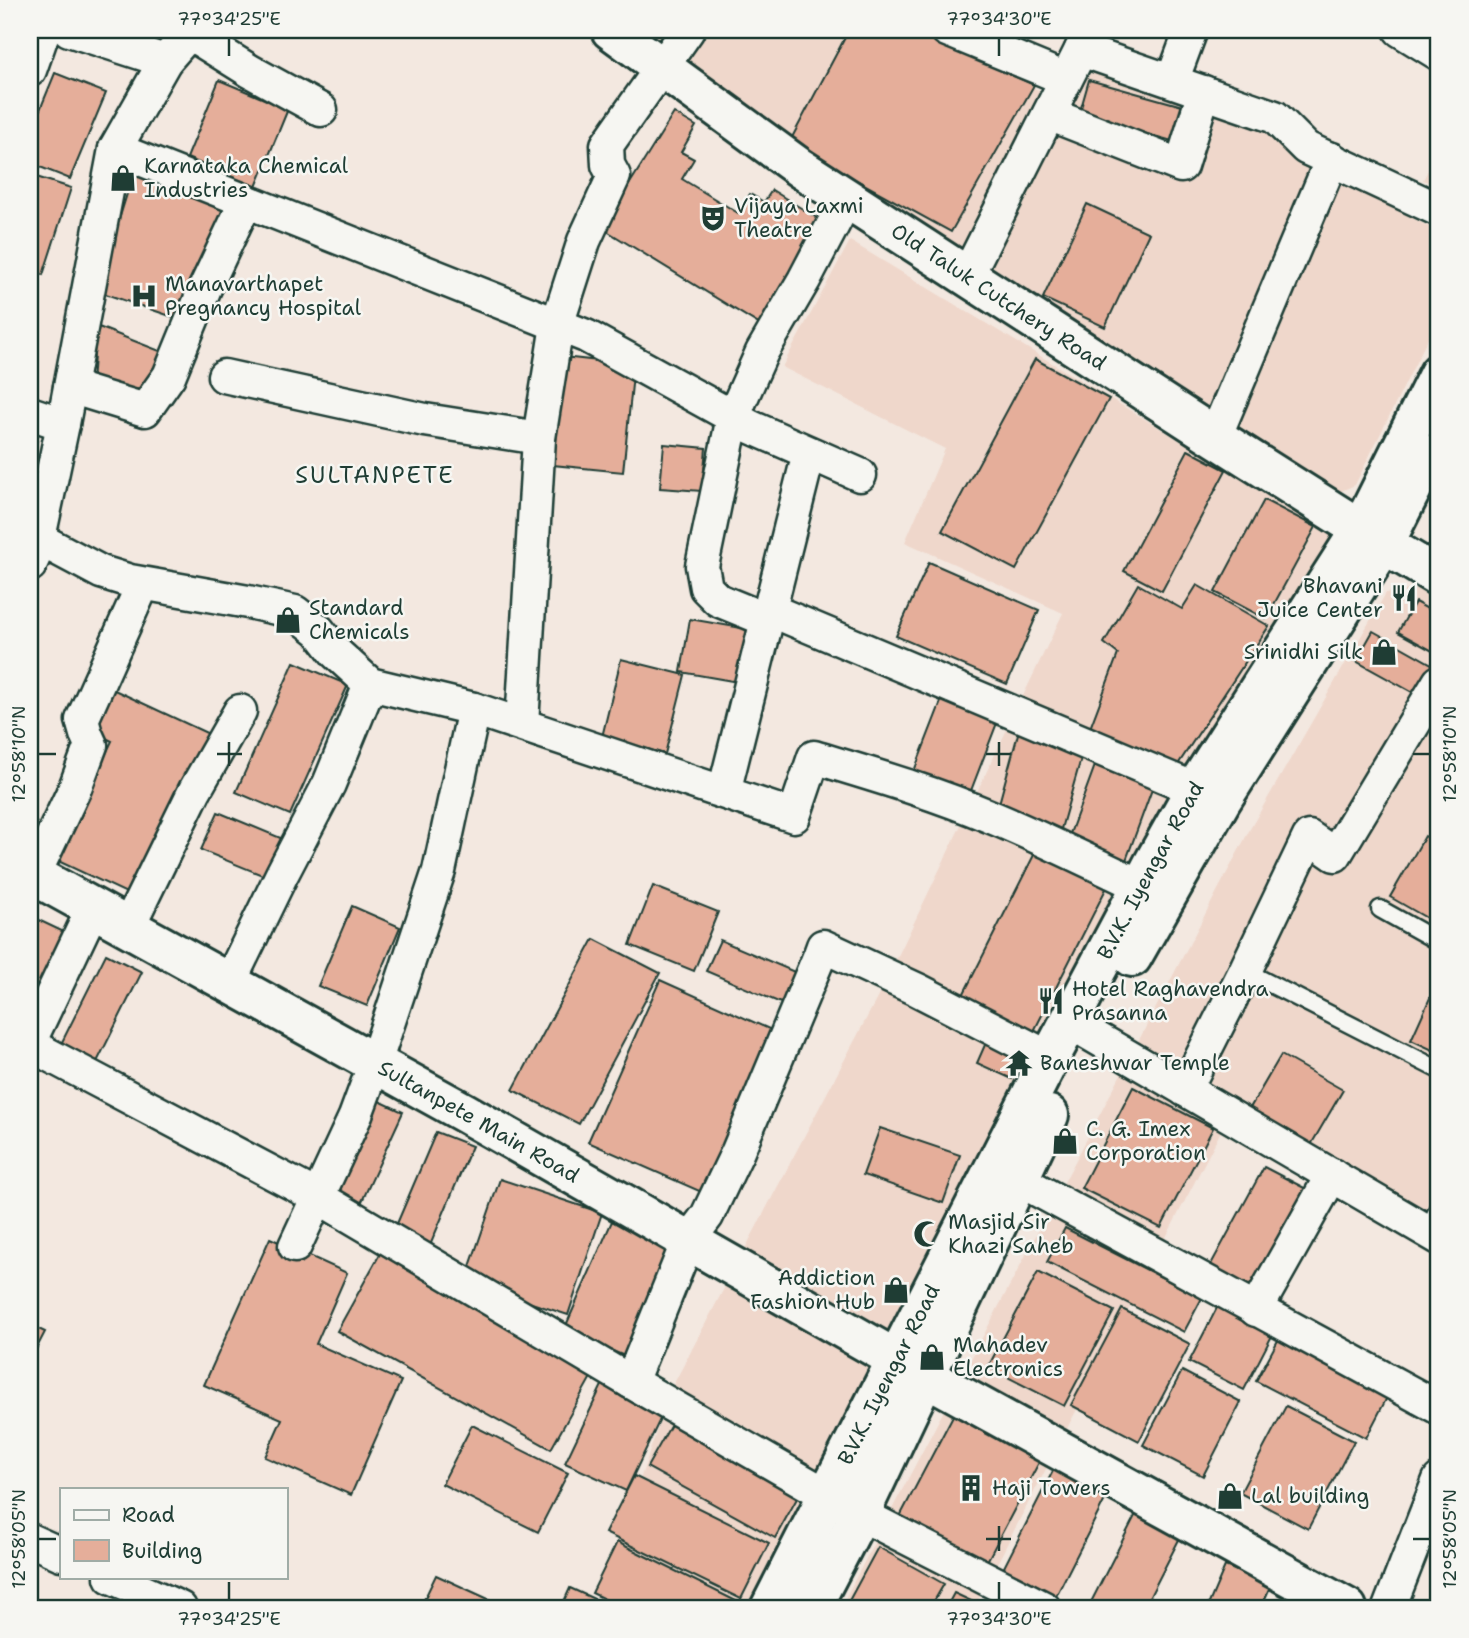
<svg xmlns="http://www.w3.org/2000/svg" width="1469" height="1638" font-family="'Shantell Sans',sans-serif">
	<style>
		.built { fill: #efd7cb }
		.building { fill: #e5ae9a; stroke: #1f3d34; stroke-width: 2 }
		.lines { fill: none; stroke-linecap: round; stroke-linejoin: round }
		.service-casing { stroke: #1f3d34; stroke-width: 21 }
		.minor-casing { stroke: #1f3d34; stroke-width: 37 }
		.tertiary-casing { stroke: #1f3d34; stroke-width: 44 }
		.service { stroke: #f6f6f2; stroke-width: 16 }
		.minor { stroke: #f6f6f2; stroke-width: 32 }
		.tertiary { stroke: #f6f6f2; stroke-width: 38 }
		.ticks { fill: none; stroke: #1f3d34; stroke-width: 2.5 }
		.labels { text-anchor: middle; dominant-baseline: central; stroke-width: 5; stroke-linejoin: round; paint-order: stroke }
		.poi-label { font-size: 21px; fill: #1f3d34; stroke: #f6f6f2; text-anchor: start }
		.street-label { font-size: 21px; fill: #1f3d34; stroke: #f6f6f2 }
		.neighbourhood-label { font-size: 23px; letter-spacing: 2px; fill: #1f3d34; stroke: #f6f6f2 }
		.neatline { fill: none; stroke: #1f3d34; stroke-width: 2.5 }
		.ticks-label { font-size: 18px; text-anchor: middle; fill: #1f3d34 }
	</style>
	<rect width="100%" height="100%" fill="#f3e8e0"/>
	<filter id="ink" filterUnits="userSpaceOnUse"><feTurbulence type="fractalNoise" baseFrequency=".0143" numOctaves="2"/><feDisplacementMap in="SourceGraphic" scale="14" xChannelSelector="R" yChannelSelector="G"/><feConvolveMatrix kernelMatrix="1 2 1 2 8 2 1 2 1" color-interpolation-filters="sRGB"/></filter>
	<g filter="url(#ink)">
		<g class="built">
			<polygon points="631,30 907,30 1063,101 1086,67 1261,127 1305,161 1439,232 1439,316 1355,485 1325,498"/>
			<polygon points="1439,149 1439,187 1423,180"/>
			<polygon points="850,241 1348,542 754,1608 596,1608 671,1389 884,985 1063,613 905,542 945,449 782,367"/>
			<polygon points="1439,503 1439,560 1429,553 1432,519"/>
			<polygon points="1419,589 1439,602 1439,1227 1233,1108 974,1608 840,1608 1250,829 1386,593"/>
		</g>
		<g class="building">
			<polygon points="849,30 909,30 1034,85 951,232 789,143"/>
			<polygon points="55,73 106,93 70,179 30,163 30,134"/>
			<polygon points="219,80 288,109 256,187 187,158"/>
			<polygon points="1089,80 1193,109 1183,144 1079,115"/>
			<polygon points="674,113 696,126 681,152 694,159 682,179 738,213 750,194 764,202 772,190 825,223 762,326 602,228"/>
			<polygon points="134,171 229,207 179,319 97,291"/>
			<polygon points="30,175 71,188 43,275 30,270"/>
			<polygon points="1087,204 1149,233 1105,327 1043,298"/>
			<polygon points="96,326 165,353 143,396 92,384"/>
			<polygon points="563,357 634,365 623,472 553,465"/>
			<polygon points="1035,359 1109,399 1016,570 942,531"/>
			<polygon points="30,432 38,433 30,481"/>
			<polygon points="664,444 706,448 702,491 660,488"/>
			<polygon points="1188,450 1226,470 1162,591 1124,571"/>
			<polygon points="1264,500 1316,527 1266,619 1215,592"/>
			<polygon points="929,562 1039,610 1007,684 896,636"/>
			<polygon points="1138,584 1182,609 1197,585 1269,626 1177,766 1089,731 1118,654 1104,643"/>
			<polygon points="1415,602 1439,615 1438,654 1398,632"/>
			<polygon points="690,619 753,630 744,683 681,672"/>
			<polygon points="1373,631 1435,666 1419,696 1356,661"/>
			<polygon points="621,659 685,675 665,754 602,737"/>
			<polygon points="294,662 348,685 290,815 236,792"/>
			<polygon points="108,687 211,735 135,897 56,860 112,741 88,729"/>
			<polygon points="944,694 1000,715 967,801 911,779"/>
			<polygon points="1019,730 1084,748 1061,829 997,811"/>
			<polygon points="1097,760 1155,781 1125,863 1067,842"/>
			<polygon points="218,812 283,839 267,877 201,850"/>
			<polygon points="1425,836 1439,844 1439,925 1390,897"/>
			<polygon points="1039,845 1110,881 1032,1035 961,999"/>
			<polygon points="653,886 718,912 694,971 630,945"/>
			<polygon points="352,906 400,927 367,1006 318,986"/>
			<polygon points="30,916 66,933 30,1009"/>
			<polygon points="594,939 660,973 579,1124 513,1090"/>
			<polygon points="720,940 804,976 790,1007 706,971"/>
			<polygon points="106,954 142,972 96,1064 60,1046"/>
			<polygon points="1439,978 1439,1053 1411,1040"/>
			<polygon points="660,980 778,1033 706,1194 588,1142"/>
			<polygon points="988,1038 1023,1053 1012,1079 977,1063"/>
			<polygon points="1281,1055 1343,1090 1305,1155 1243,1120"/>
			<polygon points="1133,1087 1213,1128 1161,1228 1081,1188"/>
			<polygon points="375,1099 403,1112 358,1210 329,1196"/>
			<polygon points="880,1128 960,1155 943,1203 863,1175"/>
			<polygon points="436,1132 472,1146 429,1248 393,1233"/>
			<polygon points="1264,1167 1312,1192 1256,1293 1209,1268"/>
			<polygon points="500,1179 602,1213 568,1315 465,1281"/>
			<polygon points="612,1221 676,1250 629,1358 564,1330"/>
			<polygon points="1065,1228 1202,1298 1184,1332 1047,1262"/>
			<polygon points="270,1238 347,1273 316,1344 401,1381 351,1495 265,1457 282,1419 204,1385"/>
			<polygon points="381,1252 595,1370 551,1449 337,1331"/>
			<polygon points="1038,1272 1114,1311 1064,1406 988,1367"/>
			<polygon points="1221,1300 1276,1328 1244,1390 1189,1362"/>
			<polygon points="1122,1309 1190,1344 1139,1441 1071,1405"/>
			<polygon points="30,1325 45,1332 30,1361"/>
			<polygon points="1283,1331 1392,1388 1366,1438 1256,1381"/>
			<polygon points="1182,1371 1241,1402 1203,1476 1143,1445"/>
			<polygon points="603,1383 664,1411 626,1491 565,1463"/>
			<polygon points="958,1406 1045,1451 983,1569 896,1524"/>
			<polygon points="1286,1406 1354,1441 1308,1529 1240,1493"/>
			<polygon points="677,1414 805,1484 775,1538 647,1467"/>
			<polygon points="472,1425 568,1473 538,1532 442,1484"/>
			<polygon points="1059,1459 1112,1486 1051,1606 998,1579"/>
			<polygon points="634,1476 769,1543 741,1599 605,1533"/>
			<polygon points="1142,1502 1187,1524 1144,1608 1088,1608"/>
			<polygon points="617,1542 738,1602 735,1608 623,1608 592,1593"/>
			<polygon points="878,1547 944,1584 930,1608 845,1608"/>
			<polygon points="1225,1566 1271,1585 1261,1608 1207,1608"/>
			<polygon points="436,1575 508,1608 420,1608"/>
			<polygon points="570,1588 614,1608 561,1608"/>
			<polygon points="954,1593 986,1608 946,1608"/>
		</g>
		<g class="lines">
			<defs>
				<g id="service">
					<polyline points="1380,909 1439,942"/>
					<polyline points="1245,971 1439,1070"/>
					<polyline points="1427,1231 1439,1207"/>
				</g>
				<g id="minor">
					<polyline points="69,30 165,61"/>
					<polyline points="947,30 1066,79"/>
					<polyline points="1400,30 1439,54"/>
					<polyline points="189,33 250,71 321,110"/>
					<polyline points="1081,50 1275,117 1306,148 1439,210"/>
					<polyline points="30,70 44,30"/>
					<polyline points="1172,81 1191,30"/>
					<polyline points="1049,114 1181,166 1204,92"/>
					<polyline points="115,149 586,336 751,427 860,475"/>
					<polyline points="967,276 1091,30"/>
					<polyline points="224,376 425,420 539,438"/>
					<polyline points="70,387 145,410 169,376 205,288 246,201"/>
					<polyline points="30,413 63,424"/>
					<polyline points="1215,437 1332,159"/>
					<path d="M39,539L101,572L130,581L248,602L295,612L319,631L336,653L370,684L474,709L794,816L814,757C873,775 932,792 989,816C1040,837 1090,862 1141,886"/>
					<polyline points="30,565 36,552 63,424 115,149 165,61 192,30"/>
					<polyline points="770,610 1195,789"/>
					<polyline points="767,620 718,600 706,588 702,566 733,417 762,352 804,280 847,198"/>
					<polyline points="522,724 539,438 557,325 584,241 614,176 608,165 607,145 688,30"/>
					<polyline points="724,792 809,453"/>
					<polyline points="34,875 75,788 91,745 86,734 82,720 143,584"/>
					<polyline points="128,927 195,790 240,711"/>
					<polyline points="229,983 282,874 329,784 370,684"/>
					<polyline points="1088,1033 1439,1238"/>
					<polyline points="30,1041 93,908"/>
					<polyline points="30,1045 318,1197 631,1382 860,1514 1044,1608"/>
					<polyline points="1185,1090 1245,971 1309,837 1335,855 1439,682"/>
					<polyline points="1019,1180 1439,1408"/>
					<polyline points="295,1246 355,1117 375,1063 439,871 474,709"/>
					<polyline points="1256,1310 1332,1175"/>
					<polyline points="631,1382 688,1241 707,1216 738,1151 819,957 823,946 918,990 1050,1058"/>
					<polyline points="30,1540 61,1554"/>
					<polyline points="111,1577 180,1608"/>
					<polyline points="1389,1608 1439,1480"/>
				</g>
				<g id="tertiary">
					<path id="s1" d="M611,30L800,168L1215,437L1384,544L1439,577"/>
					<path id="s2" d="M30,873L465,1113L943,1386L1347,1608"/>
					<polyline points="1132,957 1221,801 1384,544 1429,455"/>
					<path id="s3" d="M770,1608L1050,1058L1153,864L1195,789L1361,529L1439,373"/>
					<polyline points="811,1608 860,1514 1049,1115"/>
				</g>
			</defs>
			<use href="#service" class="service-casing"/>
			<use href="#minor" class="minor-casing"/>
			<use href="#tertiary" class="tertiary-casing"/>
			<use href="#service" class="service"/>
			<use href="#minor" class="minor"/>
			<use href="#tertiary" class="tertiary"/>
		</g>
	</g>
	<path class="ticks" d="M229,38V56M999,38V56M229,742V766M999,742V766M38,754H56M217,754H242M986,754H1011M1413,754H1430M999,1526V1551M38,1539H56M986,1539H1011M1413,1539H1430M229,1582V1600M999,1582V1600"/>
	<defs>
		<symbol id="shop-bare" viewBox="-9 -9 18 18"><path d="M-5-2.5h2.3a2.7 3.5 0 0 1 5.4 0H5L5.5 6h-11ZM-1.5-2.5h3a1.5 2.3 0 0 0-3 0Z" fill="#1f3d34" stroke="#f6f6f2" stroke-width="2.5" paint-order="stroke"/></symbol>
		<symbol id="theatre-bare" viewBox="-9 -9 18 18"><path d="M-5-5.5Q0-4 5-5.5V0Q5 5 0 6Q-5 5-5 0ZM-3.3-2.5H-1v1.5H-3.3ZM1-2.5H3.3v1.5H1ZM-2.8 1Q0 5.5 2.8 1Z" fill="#1f3d34" stroke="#f6f6f2" stroke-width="2.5" paint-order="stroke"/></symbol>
		<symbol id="hospital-bare" viewBox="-9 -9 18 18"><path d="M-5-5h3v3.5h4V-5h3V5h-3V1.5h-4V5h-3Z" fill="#1f3d34" stroke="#f6f6f2" stroke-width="2.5" paint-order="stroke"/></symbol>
		<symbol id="restaurant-bare" viewBox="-9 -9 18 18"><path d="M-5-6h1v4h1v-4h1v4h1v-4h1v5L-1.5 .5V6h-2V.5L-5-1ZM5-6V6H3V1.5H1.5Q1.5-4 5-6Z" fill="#1f3d34" stroke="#f6f6f2" stroke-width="2.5" paint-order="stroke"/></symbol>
		<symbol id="temple-bare" viewBox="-9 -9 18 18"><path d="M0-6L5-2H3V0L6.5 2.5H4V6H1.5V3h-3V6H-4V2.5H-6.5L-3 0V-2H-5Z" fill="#1f3d34" stroke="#f6f6f2" stroke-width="2.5" paint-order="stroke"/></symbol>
		<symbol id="mosque-bare" viewBox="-9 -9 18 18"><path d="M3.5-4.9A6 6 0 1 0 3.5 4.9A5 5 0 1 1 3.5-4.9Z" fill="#1f3d34" stroke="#f6f6f2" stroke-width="2.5" paint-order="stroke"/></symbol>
		<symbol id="building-bare" viewBox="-9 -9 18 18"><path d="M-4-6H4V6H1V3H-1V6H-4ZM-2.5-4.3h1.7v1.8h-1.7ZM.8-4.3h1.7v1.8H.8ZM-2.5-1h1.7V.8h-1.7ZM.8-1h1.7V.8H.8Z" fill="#1f3d34" stroke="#f6f6f2" stroke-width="2.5" paint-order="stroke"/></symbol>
	</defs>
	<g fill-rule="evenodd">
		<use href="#shop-bare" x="104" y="159" width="38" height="38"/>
		<use href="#theatre-bare" x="694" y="199" width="38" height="38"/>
		<use href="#hospital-bare" x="125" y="277" width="38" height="38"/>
		<use href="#restaurant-bare" x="1385" y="579" width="38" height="38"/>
		<use href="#shop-bare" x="269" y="601" width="38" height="38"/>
		<use href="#shop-bare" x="1365" y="633" width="38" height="38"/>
		<use href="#restaurant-bare" x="1032" y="982" width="38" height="38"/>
		<use href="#temple-bare" x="1000" y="1044" width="38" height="38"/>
		<use href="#shop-bare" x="1046" y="1122" width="38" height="38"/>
		<use href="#mosque-bare" x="908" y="1215" width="38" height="38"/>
		<use href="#shop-bare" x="877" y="1271" width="38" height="38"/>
		<use href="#shop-bare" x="913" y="1338" width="38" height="38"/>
		<use href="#building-bare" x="952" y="1469" width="38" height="38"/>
		<use href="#shop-bare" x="1211" y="1477" width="38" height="38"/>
	</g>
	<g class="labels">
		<g class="poi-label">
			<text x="144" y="166">Karnataka Chemical<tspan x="144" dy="24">Industries</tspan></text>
			<text x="734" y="206">Vijaya Laxmi<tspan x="734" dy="24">Theatre</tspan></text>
			<text x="165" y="284">Manavarthapet<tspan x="165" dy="24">Pregnancy Hospital</tspan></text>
			<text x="1383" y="586" text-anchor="end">Bhavani<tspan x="1383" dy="24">Juice Center</tspan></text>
			<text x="309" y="608">Standard<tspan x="309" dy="24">Chemicals</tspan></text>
			<text x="1363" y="652" text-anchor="end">Srinidhi Silk</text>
			<text x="1072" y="989">Hotel Raghavendra<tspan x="1072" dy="24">Prasanna</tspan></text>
			<text x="1040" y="1063">Baneshwar Temple</text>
			<text x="1086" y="1129">C. G. Imex<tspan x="1086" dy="24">Corporation</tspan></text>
			<text x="948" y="1222">Masjid Sir<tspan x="948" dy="24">Khazi Saheb</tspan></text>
			<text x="875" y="1278" text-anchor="end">Addiction<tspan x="875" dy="24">Fashion Hub</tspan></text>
			<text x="953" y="1345">Mahadev<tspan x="953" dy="24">Electronics</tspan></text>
			<text x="992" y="1488">Haji Towers</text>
			<text x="1251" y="1496">Lal building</text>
		</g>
		<g class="street-label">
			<text stroke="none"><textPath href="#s1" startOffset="471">Old Taluk Cutchery Road</textPath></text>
			<text stroke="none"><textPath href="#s3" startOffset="830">B.V.K. Iyengar Road</textPath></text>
			<text stroke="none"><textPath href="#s2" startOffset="513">Sultanpete Main Road</textPath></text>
			<text stroke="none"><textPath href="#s3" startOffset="262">B.V.K. Iyengar Road</textPath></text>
		</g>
		<g class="neighbourhood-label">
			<text x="375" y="475">SULTANPETE</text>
		</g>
	</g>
	<rect width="1469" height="1638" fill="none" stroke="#f6f6f2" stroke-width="77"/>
	<rect x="60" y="1488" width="228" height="91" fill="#f6f6f2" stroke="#a0aca6" stroke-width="2"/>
	<rect x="74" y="1510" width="35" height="10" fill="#f6f6f2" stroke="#a0aca6" stroke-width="2"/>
	<text x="122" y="1522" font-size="21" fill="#1f3d34">Road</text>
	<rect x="74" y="1540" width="35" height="21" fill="#e5ae9a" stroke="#a0aca6" stroke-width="2"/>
	<text x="122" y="1558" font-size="21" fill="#1f3d34">Building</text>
	<rect x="38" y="38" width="1392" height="1562" class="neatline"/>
	<g class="ticks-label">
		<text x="229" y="25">77°34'25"E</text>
		<text x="999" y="25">77°34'30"E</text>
		<text transform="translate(19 754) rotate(-90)" y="6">12°58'10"N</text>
		<text transform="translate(1450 754) rotate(-90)" y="6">12°58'10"N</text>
		<text transform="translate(19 1539) rotate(-90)" y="6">12°58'05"N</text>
		<text transform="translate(1450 1539) rotate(-90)" y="6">12°58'05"N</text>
		<text x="229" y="1625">77°34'25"E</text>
		<text x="999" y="1625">77°34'30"E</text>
	</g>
</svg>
